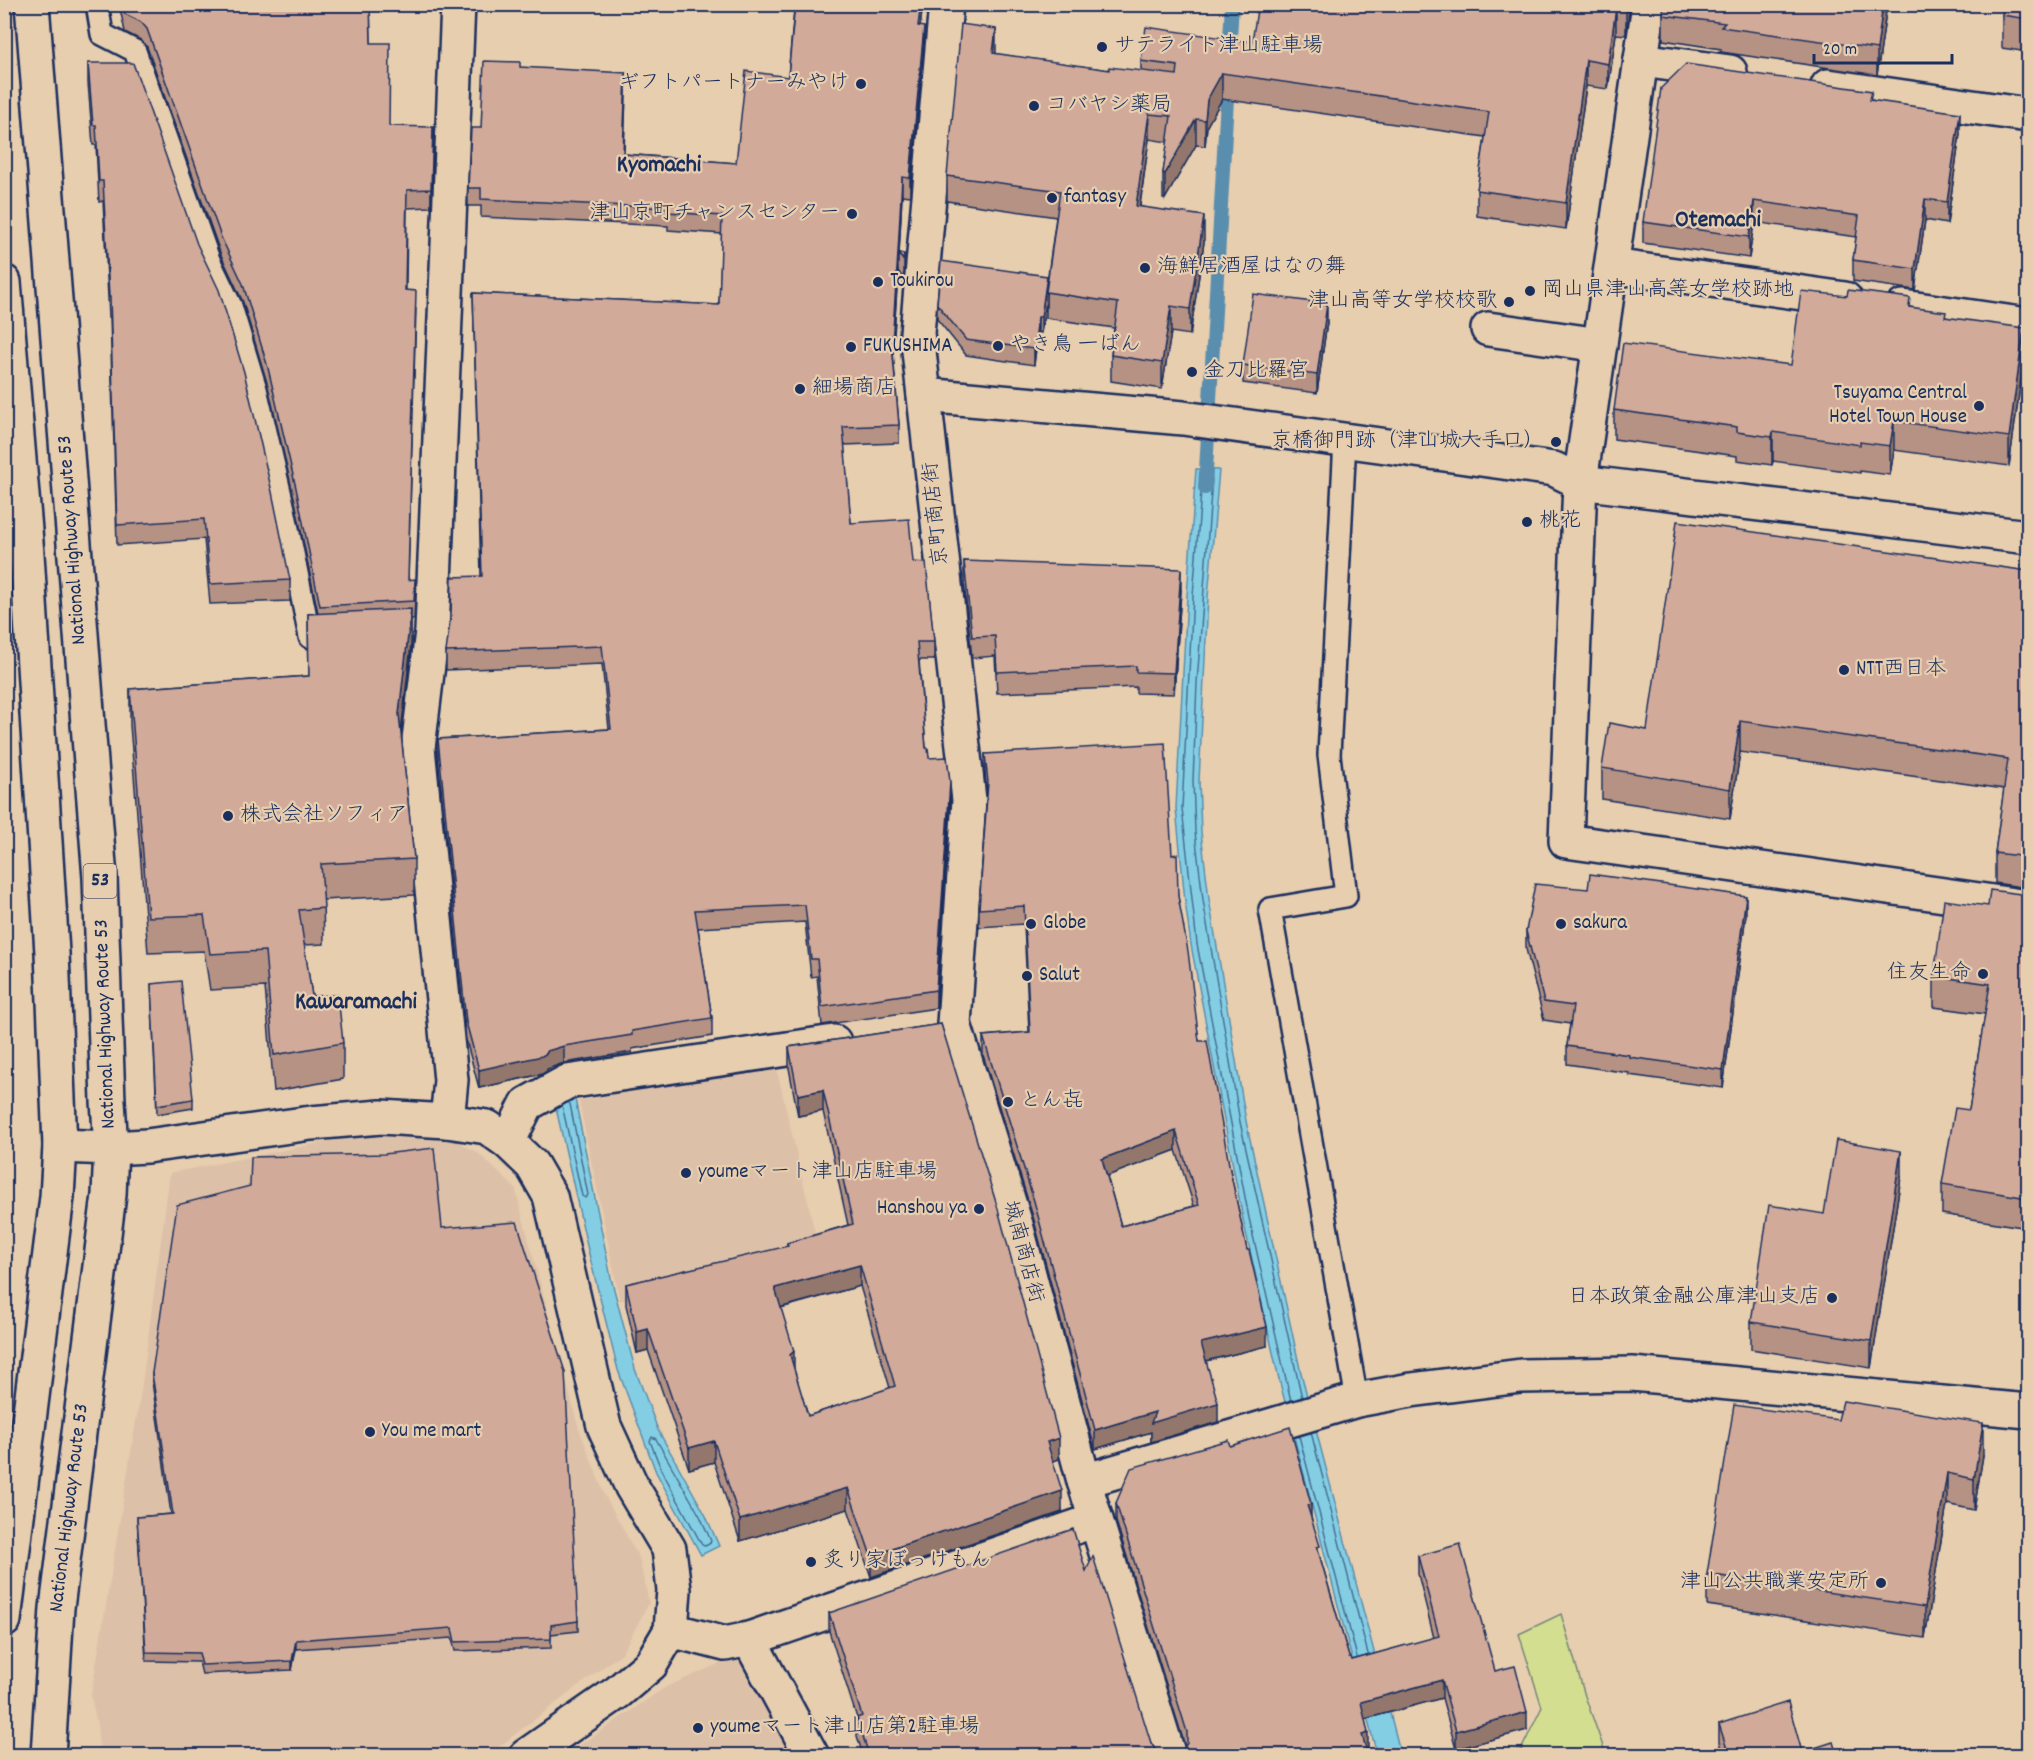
<svg xmlns="http://www.w3.org/2000/svg" width="2033" height="1760" font-family="Dekko,'Klee One',sans-serif">
	<style>
		.built { fill: #ddc0a8 }
		.green { fill: #d3de91; stroke: #778678; stroke-width: 1.5 }
		.water { fill: #84cee4; stroke: #5a8eae; stroke-width: 1.5 }
		.lines { fill: none; stroke-linecap: round; stroke-linejoin: round }
		.shore { stroke: #456f94; stroke-width: 1.5 }
		.stream { stroke: #5a8eae; stroke-width: 14 }
		.lane-casing { stroke: #1b2f5e; stroke-width: 26 }
		.street-casing { stroke: #1b2f5e; stroke-width: 38 }
		.secondary-casing { stroke: #1b2f5e; stroke-width: 38 }
		.highway-casing { stroke: #1b2f5e; stroke-width: 38 }
		.lane { stroke: #e7ceaf; stroke-width: 21 }
		.street { stroke: #e7ceaf; stroke-width: 33 }
		.secondary { stroke: #e7ceaf; stroke-width: 33 }
		.highway { stroke: #e7ceaf; stroke-width: 33 }
		.wall { fill: #b59284; stroke: #1b2f5e; stroke-width: 1.5; fill-rule: evenodd }
		.shaded-wall { fill: #93776c; stroke: #1b2f5e; stroke-width: 1.5 }
		.building { fill: #d2aa9a; stroke: #1b2f5e; stroke-width: 1.5; fill-rule: evenodd }
		.poi-dot { fill: #1b2f5e; stroke: #e7ceaf; stroke-width: 2 }
		.labels { text-anchor: middle; dominant-baseline: central; stroke-width: 4.5; stroke-linejoin: round; paint-order: stroke }
		.shield { fill: #e7ceaf; stroke: #585f76; stroke-width: 1.5 }
		.shield-label { font-size: 20px; font-weight: bold; fill: #1b2f5e }
		.poi-label { font-size: 21px; fill: #1b2f5e; stroke: #e7ceaf; text-anchor: start }
		.street-label { font-size: 21px; fill: #1b2f5e; stroke: #e7ceaf }
		.quarter-label { font-size: 24px; font-weight: bold; fill: #1b2f5e; stroke: #e7ceaf }
	</style>
	<rect width="100%" height="100%" fill="#e7ceaf"/>
	<filter id="ink" filterUnits="userSpaceOnUse"><feTurbulence type="fractalNoise" baseFrequency=".0167" numOctaves="2"/><feDisplacementMap in="SourceGraphic" scale="12" xChannelSelector="R" yChannelSelector="G"/><feConvolveMatrix kernelMatrix="1 2 1 2 8 2 1 2 1" color-interpolation-filters="sRGB"/></filter>
	<g filter="url(#ink)">
		<g class="built">
			<polygon points="775,1062 819,1250 620,1301 579,1101"/>
			<polygon points="355,1136 454,1139 478,1153 515,1188 578,1426 605,1496 639,1558 649,1603 622,1653 488,1755 100,1755 97,1725 91,1696 141,1391 170,1173"/>
			<polygon points="741,1654 799,1756 564,1756 666,1687"/>
		</g>
		<polygon class="green" points="1561,1614 1585,1696 1606,1755 1488,1755 1521,1750 1542,1707 1519,1634"/>
		<g class="water">
			<polygon points="1196,469 1219,470 1208,597 1199,781 1201,832 1209,899 1246,1121 1300,1369 1401,1755 1378,1755 1375,1747 1278,1375 1243,1219 1191,945 1185,901 1176,808 1187,596"/>
			<polygon points="574,1094 611,1278 635,1369 658,1430 705,1514 719,1546 701,1555 656,1472 618,1370 588,1250 554,1099"/>
		</g>
		<g class="lines">
			<g class="shore">
				<polyline points="562,1105 582,1196 585,1198 588,1195 570,1104 568,1102"/>
				<polyline points="1291,1401 1249,1218 1197,944 1182,808 1193,596 1202,478 1204,476 1210,476 1212,479 1197,683 1193,781 1195,832 1203,900 1240,1122 1302,1398"/>
				<polyline points="1311,1432 1368,1654"/>
				<polyline points="1299,1436 1357,1657"/>
				<polygon points="652,1437 656,1439 700,1516 711,1541 709,1544 705,1546 702,1545 661,1469 650,1441"/>
			</g>
			<g class="stream">
				<polyline points="1229,56 1232,4"/>
				<polyline points="1205,488 1228,81"/>
			</g>
			<defs>
				<g id="lane">
					<polyline points="97,4 102,34 135,51 209,260 231,306 256,389 284,509 310,637 328,636"/>
					<polyline points="1345,440 1329,755 1346,896 1270,909 1357,1400"/>
				</g>
				<g id="street">
					<polyline points="946,4 917,333 969,800 954,1024 1016,1225 1084,1481 1169,1756"/>
					<polyline points="1649,4 1580,482 1566,841 2028,907"/>
					<polyline points="1641,60 1730,72"/>
					<polyline points="1828,86 2028,115"/>
					<polyline points="1612,266 1845,299"/>
					<polyline points="1903,307 2028,325"/>
					<polyline points="1488,329 1600,345"/>
					<polyline points="924,395 1183,418 1554,469 1580,482 2028,537"/>
					<polyline points="447,1121 451,1080 418,748 432,631 458,4"/>
					<polyline points="508,1142 527,1104 567,1082 834,1042"/>
					<polyline points="1084,1481 1357,1400 1411,1390 1521,1376 1632,1374 2028,1411"/>
					<polyline points="671,1630 725,1644 749,1639 1096,1520"/>
					<polyline points="749,1639 812,1756"/>
				</g>
				<polyline id="secondary" points="60,1146 111,1148 147,1146 311,1123 381,1117 447,1121 487,1127 508,1142 532,1165 550,1196 604,1426 632,1487 669,1549 674,1590 671,1630 651,1664 618,1692 526,1756"/>
				<g id="highway">
					<polyline points="32,4 100,878 108,1101 111,1148 109,1195 57,1608 48,1756"/>
					<polyline points="4,282 27,554 52,953 60,1146 57,1197 4,1620"/>
				</g>
			</defs>
			<use href="#lane" class="lane-casing"/>
			<use href="#street" class="street-casing"/>
			<use href="#secondary" class="secondary-casing"/>
			<use href="#highway" class="highway-casing"/>
			<use href="#lane" class="lane"/>
			<use href="#street" class="street"/>
			<use href="#secondary" class="secondary"/>
			<use href="#highway" class="highway"/>
		</g>
		<g class="wall">
			<polygon points="119,4 370,4 371,43 389,126 433,145 431,207 407,208 406,290 416,309 408,580 415,597 414,619 411,619 411,645 401,733 414,859 414,895 323,900 324,944 304,945 312,996 343,1043 343,1079 274,1091 265,987 210,990 204,951 148,953 130,725 130,689 309,676 308,614 318,613 296,506 268,386 243,302 221,255 147,47 141,40 125,32"/>
			<polygon points="751,4 923,4 920,26 924,45 910,196 902,195 899,253 904,254 904,272 903,278 898,271 893,352 899,425 899,443 844,445 851,523 913,562 934,642 934,660 919,660 926,748 929,758 950,800 936,1008 822,1025 817,976 811,977 805,922 698,928 712,1018 712,1036 632,1049 632,1052 564,1063 547,1069 547,1071 542,1074 479,1088 466,1040 438,757 438,739 609,729 602,664 446,670 446,652 481,576 473,293 719,305 722,234 668,230 668,226 481,217 481,206 468,206 468,188 481,128 520,67 626,91 624,154 736,163 788,77 794,9"/>
			<polygon points="1630,4 1626,35 1616,34 1608,89 1586,86 1566,229 1477,216 1477,190 1485,137 1222,99 1207,126 1205,146 1196,145 1165,199 1163,199 1163,173 1168,142 1149,139 1140,206 1204,242 1190,335 1171,332 1162,389 1111,381 1111,355 1114,328 1046,318 1046,302 1041,333 1038,332 1034,365 966,355 937,319 937,304 1047,282 1056,217 947,201 947,176 996,54 1109,70 1141,71 1141,61 1252,42"/>
			<polygon points="1664,4 1887,4 1877,75 1721,52 1721,49 1663,40 1663,15"/>
			<polygon points="2028,4 2028,52 2002,48 2002,15"/>
			<polygon points="88,63 290,580 290,601 210,604 204,539 117,545 110,317 109,317 103,201 99,202 96,145 93,145 88,83"/>
			<polygon points="1872,100 1960,134 1947,224 1925,220 1915,290 1853,281 1853,260 1856,237 1754,222 1749,258 1643,243 1643,222"/>
			<polygon points="1910,307 1946,317 2024,357 2009,466 1894,450 1890,475 1860,471 1860,473 1773,461 1772,465 1737,460 1737,456 1614,439 1614,410 1791,365"/>
			<polygon points="1327,322 1317,393 1243,383 1243,365"/>
			<polygon points="964,561 1181,590 1174,694 1136,693 1136,687 997,693 995,656 972,658 964,582"/>
			<polygon points="2028,571 2028,888 1995,883 1995,853 2004,789 1740,752 1730,819 1602,799 1602,768 1647,730"/>
			<path d="M985,754L1172,855L1199,1041L1230,1170L1267,1346L1206,1361L1218,1422L1151,1442V1432L1095,1449L1034,1220L983,1055V1036L1029,1032L1024,924L979,927V909L987,794L985,773ZM1176,1150L1194,1206L1121,1226L1107,1176Z"/>
			<polygon points="2025,895 2028,895 2028,1228 1942,1214 1942,1184 1969,1110 1985,1014 1934,1007 1934,976 1988,906"/>
			<polygon points="1746,914 1723,1088 1629,1075 1629,1073 1567,1064 1567,1046 1570,1024 1544,1020 1526,949 1526,931"/>
			<polygon points="151,984 193,1099 193,1108 157,1114"/>
			<path d="M941,1024L1059,1459L1053,1461L1062,1512L871,1577L848,1509L740,1541L714,1462L689,1469L648,1350L637,1353L626,1305V1284L787,1247V1243L848,1225L823,1111L798,1116L789,1068V1047ZM860,1286L890,1388L808,1416L794,1370L781,1308Z"/>
			<polygon points="1901,1177 1871,1368 1751,1349 1751,1322 1824,1214"/>
			<polygon points="442,1228 578,1621 578,1631 551,1634 551,1648 455,1651 452,1638 296,1649 292,1670 202,1674 199,1662 146,1661 137,1517 171,1514 152,1382 152,1373"/>
			<polygon points="1230,1446 1311,1518 1320,1557 1349,1657 1352,1660 1434,1638 1418,1574 1418,1556 1495,1671 1527,1730 1456,1749 1442,1698 1365,1719 1368,1751 1367,1751 1183,1750 1185,1746 1116,1521 1116,1503"/>
			<polygon points="1983,1455 1974,1510 1947,1504 1925,1638 1707,1605 1707,1574"/>
			<polygon points="1086,1571 1151,1743 1156,1751 1164,1755 863,1755 857,1736 857,1718 829,1631 829,1613"/>
			<polygon points="1719,1724 1802,1752 1837,1755 1723,1755 1719,1742"/>
		</g>
		<g class="shaded-wall">
			<polygon points="921,4 923,4 918,44 918,26"/>
			<polygon points="1626,4 1630,4 1626,35"/>
			<polygon points="1883,4 1887,4 1877,75 1877,49"/>
			<polygon points="1616,8 1616,34 1608,89 1608,64"/>
			<polygon points="924,27 924,45 910,196 910,178"/>
			<polygon points="996,29 996,55 993,53"/>
			<polygon points="1586,60 1586,86 1566,229 1566,203"/>
			<polygon points="626,73 626,91 623,172 623,154"/>
			<polygon points="1222,73 1222,99 1207,126 1205,146 1205,120 1207,100"/>
			<polygon points="1960,113 1960,134 1947,224 1947,202"/>
			<polygon points="1149,114 1149,139 1136,231 1136,206"/>
			<polygon points="1196,119 1196,145 1165,199 1165,174"/>
			<polygon points="433,127 433,145 431,207 431,189"/>
			<polygon points="902,177 902,195 899,255 898,253"/>
			<polygon points="1925,199 1925,220 1915,290 1915,269"/>
			<polygon points="1754,201 1754,222 1749,258 1749,237"/>
			<polygon points="1204,216 1204,242 1190,335 1190,309"/>
			<polygon points="898,253 898,271 892,362 892,345"/>
			<polygon points="1047,276 1046,302 1041,333 1041,317"/>
			<polygon points="1327,304 1327,322 1317,393 1317,375"/>
			<polygon points="1171,306 1171,332 1162,389 1162,363"/>
			<polygon points="1038,317 1038,332 1034,365 1034,349"/>
			<polygon points="2024,328 2024,357 2009,466 2009,437"/>
			<polygon points="1894,421 1894,450 1890,475 1890,446"/>
			<polygon points="1773,432 1773,461 1772,465 1772,437"/>
			<polygon points="1181,569 1181,590 1174,694 1174,673"/>
			<polygon points="411,609 411,645 399,750 399,714"/>
			<polygon points="1740,721 1740,752 1730,819 1730,789"/>
			<polygon points="950,782 950,800 936,1008 936,990"/>
			<polygon points="1746,896 1746,914 1723,1088 1723,1070"/>
			<polygon points="564,1046 564,1063 547,1069 547,1071 542,1074 479,1088 479,1070"/>
			<polygon points="823,1090 823,1111 798,1116 798,1095"/>
			<polygon points="1176,1131 1176,1150 1102,1178 1102,1159"/>
			<polygon points="1901,1151 1901,1177 1871,1368 1871,1341"/>
			<polygon points="860,1265 860,1286 775,1309 775,1288"/>
			<polygon points="1267,1327 1267,1346 1201,1362 1201,1343"/>
			<polygon points="648,1329 648,1350 637,1353 637,1332"/>
			<polygon points="794,1351 794,1372 790,1355"/>
			<polygon points="1218,1403 1218,1422 1151,1442 1151,1432 1095,1449 1095,1430 1155,1412"/>
			<polygon points="1983,1423 1983,1455 1974,1510 1974,1479"/>
			<polygon points="1059,1438 1059,1459 1047,1463 1047,1442"/>
			<polygon points="714,1441 714,1462 689,1469 689,1448"/>
			<polygon points="1947,1473 1947,1504 1925,1638 1925,1607"/>
			<polygon points="848,1488 848,1509 740,1541 740,1520"/>
			<polygon points="1062,1491 1062,1512 871,1577 871,1556"/>
			<polygon points="1311,1504 1311,1522 1307,1505"/>
			<polygon points="296,1640 296,1649 292,1670 292,1661"/>
			<polygon points="1442,1680 1442,1698 1361,1720 1361,1702"/>
			<polygon points="1527,1712 1527,1730 1456,1749 1456,1731"/>
			<polygon points="1368,1733 1368,1751 1362,1753 1362,1735"/>
		</g>
		<g class="building">
			<polygon points="123,4 370,4 371,43 390,43 389,126 433,127 431,189 407,190 405,290 416,291 408,580 415,579 414,601 320,606 296,488 268,368 243,284 221,237 147,29 141,22 125,14"/>
			<polygon points="795,4 921,4 918,26 924,27 910,178 902,177 898,253 904,254 903,260 898,253 892,345 899,425 843,427 851,523 909,519 913,562 926,563 934,642 917,642 926,748 928,748 929,758 947,757 950,782 936,990 822,1007 817,959 811,959 805,905 695,910 712,1018 632,1031 632,1035 564,1046 547,1051 547,1053 542,1056 479,1070 466,1022 438,739 611,729 602,646 446,652 451,614 452,577 482,576 473,293 719,305 722,216 668,212 669,208 481,199 481,188 468,188 471,128 481,128 484,61 520,62 520,67 626,73 623,154 736,163 746,71 788,77"/>
			<polygon points="1258,4 1626,4 1626,9 1616,8 1608,64 1586,60 1566,203 1477,190 1489,112 1222,73 1207,100 1205,120 1196,119 1165,174 1163,173 1171,116 1149,114 1136,206 1204,216 1190,309 1171,306 1162,363 1111,355 1118,303 1046,292 1060,191 947,176 961,24 996,29 993,53 1109,70 1109,67 1177,75 1178,66 1141,61 1146,27 1252,42"/>
			<polygon points="1664,4 1883,4 1877,49 1721,27 1725,23 1663,15"/>
			<polygon points="2003,4 2028,4 2028,19 2002,15"/>
			<polygon points="88,63 133,63 197,244 219,290 244,372 272,492 290,580 210,584 204,519 117,525 110,297 109,297 103,181 99,181 96,125 93,125"/>
			<polygon points="1686,64 1872,91 1870,100 1960,113 1947,202 1925,199 1915,269 1853,260 1859,216 1754,201 1749,237 1643,222 1661,88"/>
			<polygon points="941,261 1047,276 1041,317 1038,317 1034,349 966,340 937,304"/>
			<polygon points="1848,290 1910,298 1909,307 1946,312 1945,317 2024,328 2009,437 1894,421 1890,446 1860,442 1860,445 1773,432 1772,437 1737,432 1737,427 1614,410 1623,343 1791,365 1801,291 1847,296"/>
			<polygon points="1253,294 1327,304 1317,375 1243,365"/>
			<polygon points="1677,521 2028,571 2028,857 1995,853 2008,759 1740,721 1730,789 1602,768 1609,723 1647,730"/>
			<polygon points="964,561 1181,569 1174,673 1136,672 1136,666 997,672 995,636 972,637"/>
			<polygon points="411,609 399,714 414,859 321,864 324,908 299,910 312,996 338,995 343,1043 274,1055 265,951 210,954 204,915 148,917 130,689 309,676 308,614"/>
			<path d="M1165,743L1172,855L1177,854L1178,896L1188,951L1199,1041H1207L1230,1170L1247,1250H1249L1267,1327L1201,1343L1218,1403L1151,1423L1155,1412L1095,1430L1034,1201L983,1036L1030,1032L1024,906L979,909L988,782L985,754ZM1176,1131L1199,1205L1121,1226L1102,1159Z"/>
			<polygon points="1590,874 1746,896 1723,1070 1629,1057 1629,1055 1567,1046 1573,1006 1544,1002 1526,931 1535,884 1588,889"/>
			<polygon points="1990,890 2028,895 2028,1198 1942,1184 1955,1108 1969,1110 1990,984 1934,976 1944,900 1988,906"/>
			<polygon points="181,981 193,1099 157,1105 151,984"/>
			<path d="M941,1024L998,1209L1059,1438L1047,1442L1062,1491L871,1556L848,1488L740,1520L714,1441L689,1448L648,1329L637,1332L626,1284L788,1246L787,1243L853,1224L823,1090L798,1095L789,1047ZM860,1265L895,1386L808,1416L790,1355L794,1351L775,1288Z"/>
			<polygon points="1836,1140 1901,1151 1871,1341 1751,1322 1769,1205 1824,1214"/>
			<polygon points="434,1148 442,1228 517,1222 565,1372 578,1621 551,1625 551,1639 455,1642 452,1628 296,1640 292,1661 202,1665 199,1653 146,1652 137,1517 173,1514 152,1373 177,1205 250,1186 251,1157 384,1154"/>
			<polygon points="1843,1401 1983,1423 1974,1479 1947,1473 1925,1607 1707,1574 1734,1405 1838,1420"/>
			<polygon points="1290,1427 1311,1504 1307,1505 1320,1546 1317,1547 1349,1657 1351,1657 1352,1660 1439,1636 1418,1556 1460,1544 1495,1671 1515,1666 1527,1712 1456,1731 1442,1680 1361,1702 1368,1733 1362,1735 1368,1755 1175,1755 1183,1750 1187,1743 1187,1732 1116,1503 1131,1468 1228,1440 1230,1446"/>
			<polygon points="1073,1529 1086,1571 1093,1556 1151,1743 1156,1751 1164,1755 869,1755 857,1718 862,1716 829,1613"/>
			<polygon points="1788,1702 1802,1752 1833,1742 1837,1755 1743,1755 1743,1753 1734,1755 1729,1755 1719,1724"/>
		</g>
	</g>
	<g class="poi-dot">
		<circle cx="1102" cy="47" r="6"/>
		<circle cx="861" cy="84" r="6"/>
		<circle cx="1034" cy="106" r="6"/>
		<circle cx="1052" cy="198" r="6"/>
		<circle cx="852" cy="214" r="6"/>
		<circle cx="1145" cy="268" r="6"/>
		<circle cx="878" cy="282" r="6"/>
		<circle cx="1530" cy="291" r="6"/>
		<circle cx="1509" cy="302" r="6"/>
		<circle cx="998" cy="346" r="6"/>
		<circle cx="851" cy="347" r="6"/>
		<circle cx="1192" cy="372" r="6"/>
		<circle cx="800" cy="389" r="6"/>
		<circle cx="1979" cy="406" r="6"/>
		<circle cx="1556" cy="442" r="6"/>
		<circle cx="1527" cy="522" r="6"/>
		<circle cx="1844" cy="670" r="6"/>
		<circle cx="228" cy="816" r="6"/>
		<circle cx="1031" cy="924" r="6"/>
		<circle cx="1561" cy="924" r="6"/>
		<circle cx="1983" cy="974" r="6"/>
		<circle cx="1027" cy="976" r="6"/>
		<circle cx="1008" cy="1102" r="6"/>
		<circle cx="686" cy="1173" r="6"/>
		<circle cx="979" cy="1209" r="6"/>
		<circle cx="1832" cy="1298" r="6"/>
		<circle cx="370" cy="1432" r="6"/>
		<circle cx="811" cy="1562" r="6"/>
		<circle cx="1881" cy="1583" r="6"/>
		<circle cx="698" cy="1728" r="6"/>
	</g>
	<g class="labels">
		<rect class="shield" x="83.5" y="864" width="33" height="34" rx="4.5"/>
		<g class="shield-label">
			<text x="100" y="881">53</text>
		</g>
		<g class="poi-label">
			<text x="1114" y="47">サテライト津山駐車場</text>
			<text x="849" y="84" text-anchor="end">ギフトパートナーみやけ</text>
			<text x="1046" y="106">コバヤシ薬局</text>
			<text x="1064" y="198">fantasy</text>
			<text x="840" y="214" text-anchor="end">津山京町チャンスセンター</text>
			<text x="1157" y="268">海鮮居酒屋はなの舞</text>
			<text x="890" y="282">Toukirou</text>
			<text x="1542" y="291">岡山県津山高等女学校跡地</text>
			<text x="1497" y="302" text-anchor="end">津山高等女学校校歌</text>
			<text x="1010" y="346">やき鳥 一ばん</text>
			<text x="863" y="347">FUKUSHIMA</text>
			<text x="1204" y="372">金刀比羅宮</text>
			<text x="812" y="389">細場商店</text>
			<text x="1967" y="394" text-anchor="end">Tsuyama Central<tspan x="1967" dy="24">Hotel Town House</tspan></text>
			<text x="1544" y="442" text-anchor="end">京橋御門跡（津山城大手口）</text>
			<text x="1539" y="522">桃花</text>
			<text x="1856" y="670">NTT西日本</text>
			<text x="240" y="816">株式会社ソフィア</text>
			<text x="1043" y="924">Globe</text>
			<text x="1573" y="924">sakura</text>
			<text x="1971" y="974" text-anchor="end">住友生命</text>
			<text x="1039" y="976">Salut</text>
			<text x="1020" y="1102">とん㐂</text>
			<text x="698" y="1173">youmeマート津山店駐車場</text>
			<text x="967" y="1209" text-anchor="end">Hanshou ya</text>
			<text x="1820" y="1298" text-anchor="end">日本政策金融公庫津山支店</text>
			<text x="382" y="1432">You me mart</text>
			<text x="823" y="1562">炙り家ぼっけもん</text>
			<text x="1869" y="1583" text-anchor="end">津山公共職業安定所</text>
			<text x="710" y="1728">youmeマート津山店第2駐車場</text>
		</g>
		<g class="street-label">
			<text transform="translate(937 514) rotate(-96)">京町商店街</text>
			<text transform="translate(73 540) rotate(-94)">National Highway Route 53</text>
			<text transform="translate(106 1024) rotate(-92)">National Highway Route 53</text>
			<text transform="translate(1022 1252) rotate(75)">城南商店街</text>
			<text transform="translate(70 1508) rotate(-83)">National Highway Route 53</text>
		</g>
		<g class="quarter-label">
			<text x="659" y="166">Kyomachi</text>
			<text x="1718" y="221">Otemachi</text>
			<text x="356" y="1003">Kawaramachi</text>
		</g>
	</g>
	<rect width="2033" height="1760" fill="none" stroke="#e7ceaf" stroke-width="24"/>
	<rect x="12" y="12" width="2009" height="1736" fill="none" stroke="#1b2f5e" stroke-width="2" filter="url(#ink)"/>
	<path d="M1814 54v9h138v-9" fill="none" stroke="#1b2f5e" stroke-width="3"/>
	<text x="1823" y="54" font-size="18" fill="#1b2f5e" stroke="#e7ceaf" stroke-width="4.5" paint-order="stroke">20 m</text>
</svg>
